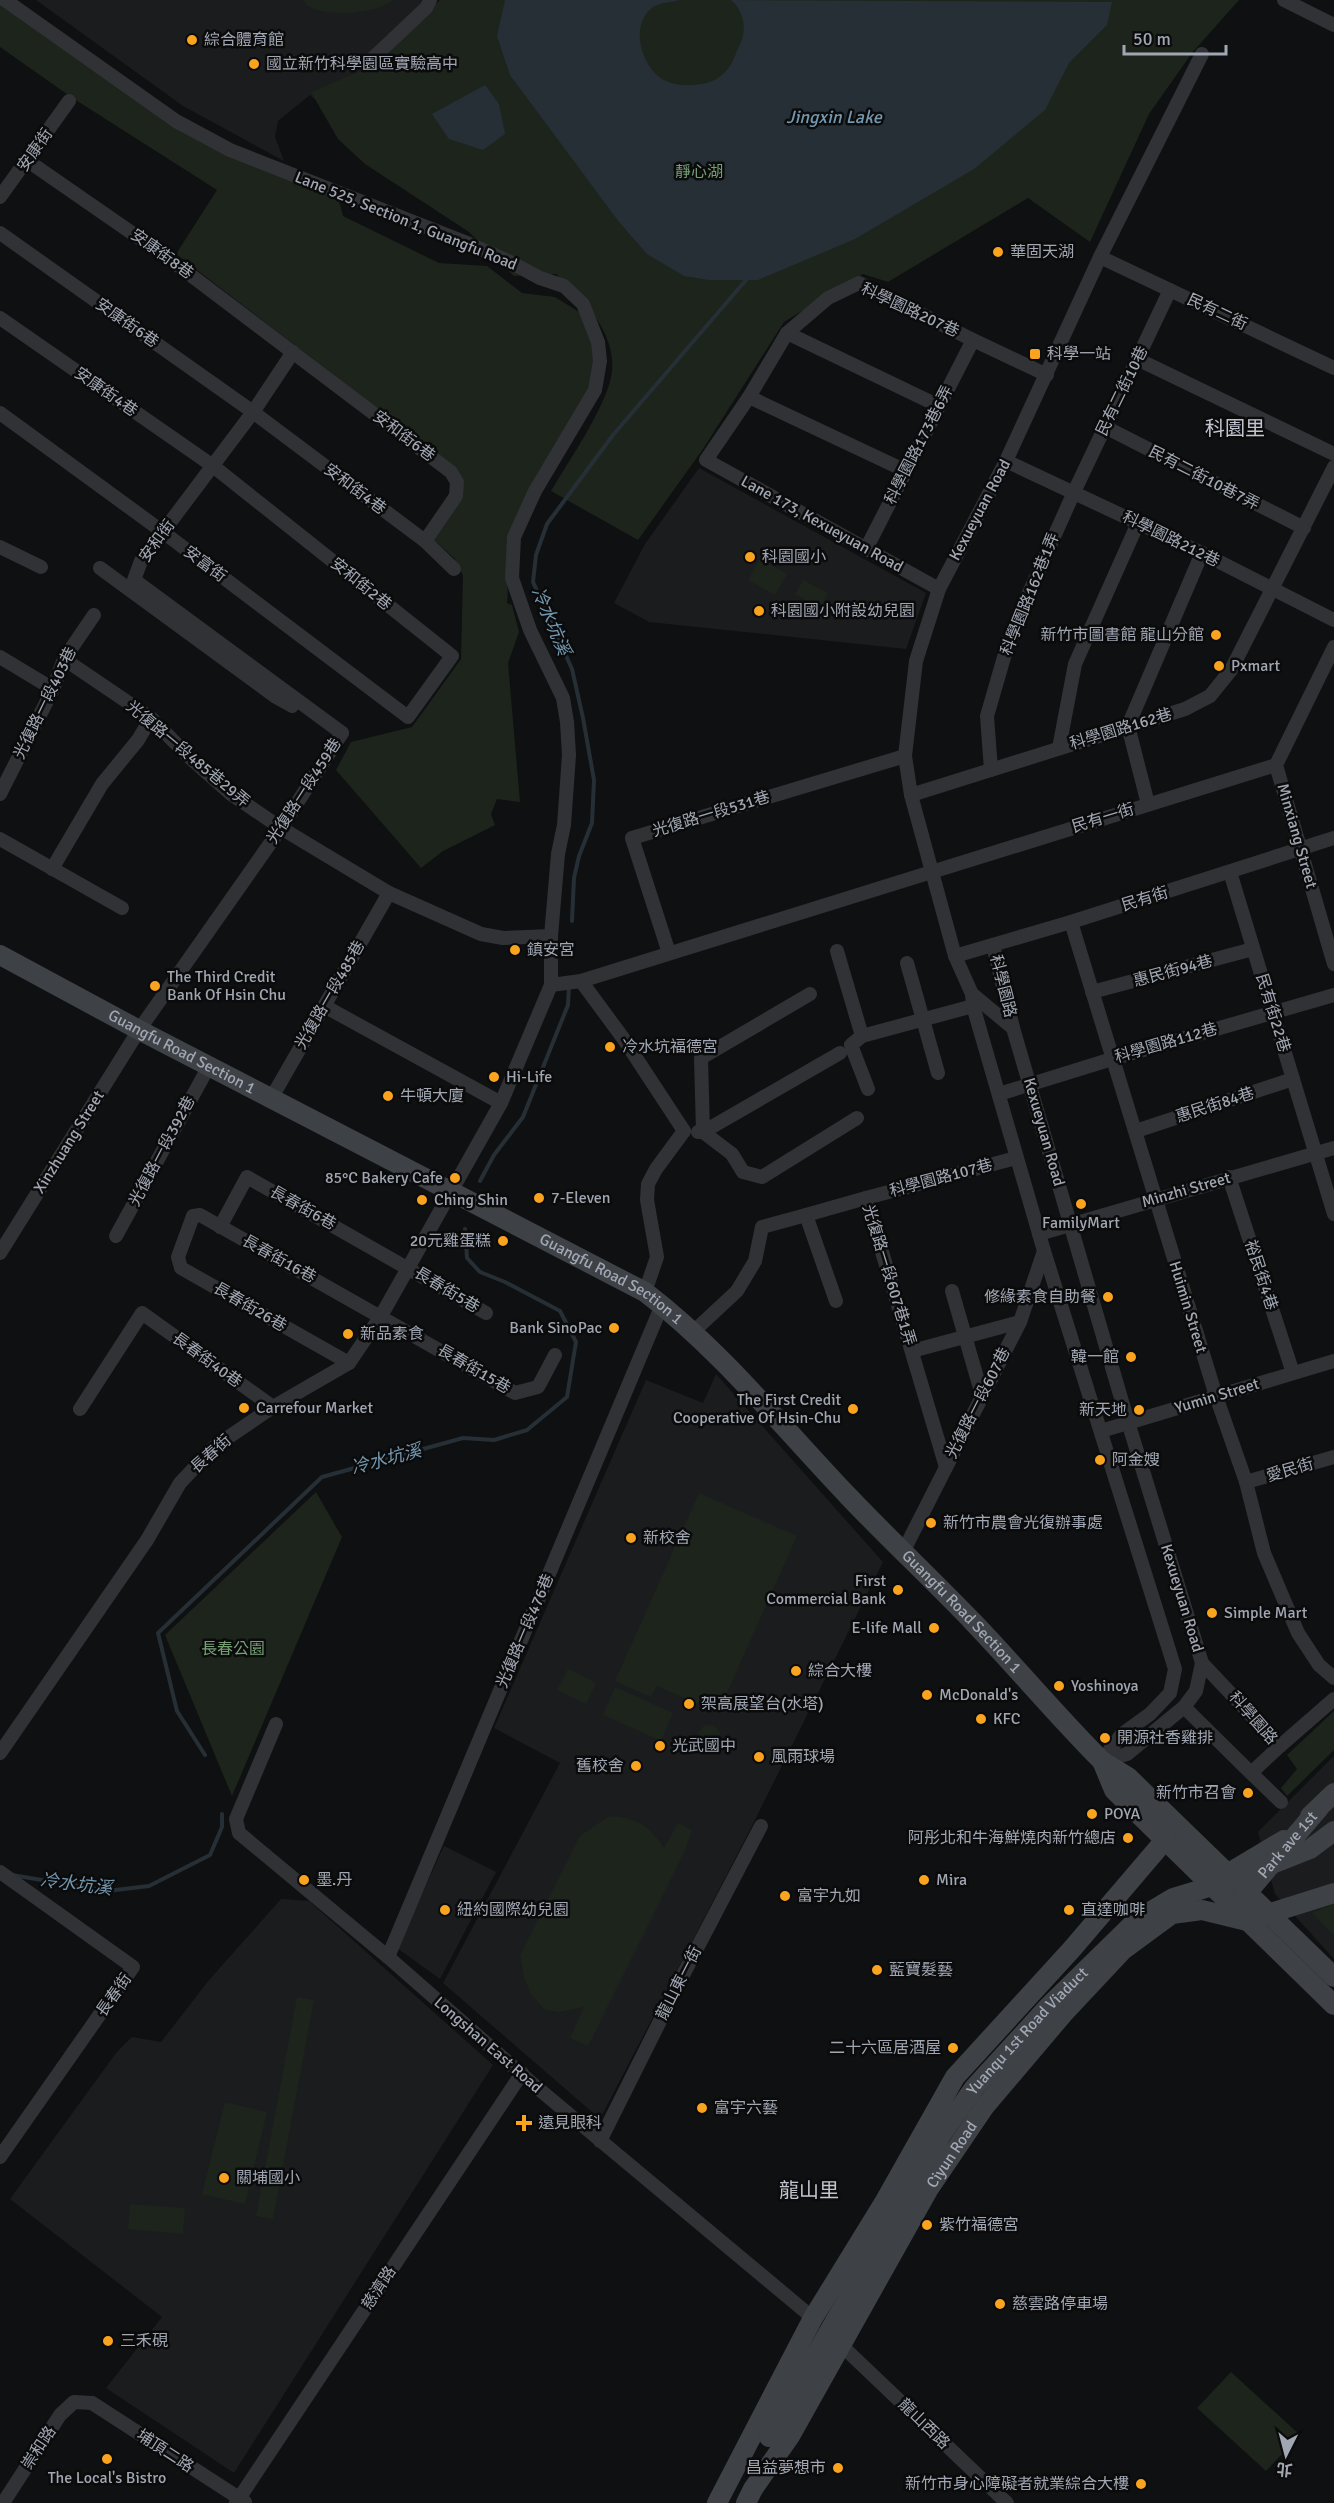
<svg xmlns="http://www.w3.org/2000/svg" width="1334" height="2503" font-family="Signika,'Noto Sans TC',sans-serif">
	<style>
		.built { fill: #1b1c1e }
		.green { fill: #1c241c }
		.water { fill: #262f35 }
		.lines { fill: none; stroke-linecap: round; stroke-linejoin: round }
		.stream { stroke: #262f35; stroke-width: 4 }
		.street { stroke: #303236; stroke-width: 14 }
		.secondary { stroke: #3e4146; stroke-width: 20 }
		.secondary-bridge { stroke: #3e4146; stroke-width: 20 }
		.poi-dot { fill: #f9a31f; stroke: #0b0b0c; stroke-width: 2 }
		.labels { text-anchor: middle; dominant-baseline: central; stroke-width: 5; stroke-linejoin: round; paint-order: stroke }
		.poi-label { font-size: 16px; fill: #a0a7b3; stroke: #0b0b0c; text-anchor: start }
		.street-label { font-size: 16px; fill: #a0a7b3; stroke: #0b0b0c }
		.park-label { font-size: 16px; fill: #769f76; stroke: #0b0b0c }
		.water-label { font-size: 18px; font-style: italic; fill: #7498b0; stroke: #0b0b0c }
		.quarter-label { font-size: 20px; fill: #c1c5cf; stroke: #0b0b0c }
	</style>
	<rect width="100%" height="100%" fill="#0f1011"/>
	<g class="built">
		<polygon points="36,0 421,0 420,5 348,128 310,95 278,121 275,137 284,161 183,106"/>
		<polygon points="699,468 926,593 906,649 649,622 614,603 645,544"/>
		<polygon points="716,1374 883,1562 752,1826 600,2119 443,1983 560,1763 494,1728 646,1380 703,1403"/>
		<polygon points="1334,1756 1334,1959 1275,1894 1258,1832"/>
		<polygon points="444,1846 496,1872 440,1979 397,1948"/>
		<polygon points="281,1899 309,1901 493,2065 234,2473 106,2388 162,2317 10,2199 116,2053 132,2037 161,2042 209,1980"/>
	</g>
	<g class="green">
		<path d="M303,0H393C379,14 327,17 310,7C307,6 305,2 303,0Z"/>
		<path d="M440,0H1239L1192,53L1149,114L1090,242L1028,198L888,282L863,274L784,322L703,449L638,540L551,491C568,462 609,403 612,371C616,332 582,298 556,274L514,276L469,232L365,164L338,139L311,92L378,64Z"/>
		<path d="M0,1L91,67L276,174L339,201L343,216L439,263L487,266L522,293L555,297L579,312L593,342L595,361L591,387L508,559C506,575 509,588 507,603L512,605L519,632L508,663L520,802L497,799L491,814L495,825L443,851L421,868L336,770L351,742L412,727L461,659L463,575L454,558L433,539L461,500L457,469L176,254L217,190L71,97L0,47Z"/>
		<polygon points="760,558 787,574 775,595 748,580"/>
		<polygon points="803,580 828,593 820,608 795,594"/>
		<polygon points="316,1492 342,1537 232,1796 165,1635"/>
		<polygon points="699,1493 797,1536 718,1713 657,1686 651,1697 615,1681"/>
		<polygon points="568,1669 596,1683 586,1704 557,1690"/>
		<polygon points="615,1687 673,1713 661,1741 603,1715"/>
		<polygon points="1334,1711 1334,1750 1287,1796 1281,1788 1297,1769 1287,1755"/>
		<circle cx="709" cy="1736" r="11"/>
		<path d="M609,1816C638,1818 648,1825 664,1848L678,1823L692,1830L685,1851L588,2046L570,2038L584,2007L559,2012L544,2009L531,1994L524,1978L520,1955L580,1836Z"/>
		<polygon points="1334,1903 1334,1935 1312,1913"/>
		<polygon points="297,1997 314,2000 273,2219 256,2216"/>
		<polygon points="225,2102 267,2112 245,2204 202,2194"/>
		<polygon points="130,2204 185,2208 183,2234 128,2229"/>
		<polygon points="1231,2372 1300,2435 1266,2471 1197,2408"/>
	</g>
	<g class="water">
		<path d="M505,0H680C672,2 659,3 653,7C628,25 642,70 666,81C675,85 684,86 694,85C704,84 715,82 723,74C732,67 736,52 741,42C747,28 743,10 731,0L1112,2L1107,25L1069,63L1045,110L974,169L855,239L758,280H709L684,276L647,254L619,222L510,75L497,36Z"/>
		<polygon points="485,85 499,104 505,134 483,150 449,139 432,114"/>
	</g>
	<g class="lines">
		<g class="stream">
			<polyline points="572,921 574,878 579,856 592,823 594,780 583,718 572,669 533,582 536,555 547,524 613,435 746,280"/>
			<polyline points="480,1181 494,1155 523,1117 568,1005 569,986"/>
			<polyline points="205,1755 177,1711 158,1633 322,1477 463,1438 494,1440 527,1430 567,1397 576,1342 560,1311 505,1282 480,1272 467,1258 465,1229"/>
			<polyline points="12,1875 107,1891 149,1886 210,1855 222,1827 222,1814"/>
		</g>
		<g class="street">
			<polyline points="1284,0 1334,25"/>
			<polyline points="373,58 426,8 430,0"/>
			<polyline points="28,161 168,258 451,472 457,482 456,496 425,541"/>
			<polyline points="0,197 69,101"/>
			<polyline points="0,233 253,412 425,541 454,569"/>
			<polyline points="1100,257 1334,368"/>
			<polyline points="0,318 213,466 452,656 408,717 163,532 0,413"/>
			<polyline points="787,333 939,406"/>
			<polyline points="293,352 253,412 141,561 134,580 342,733"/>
			<polyline points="1137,359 1334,454"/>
			<polyline points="749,397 906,471"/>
			<polyline points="1105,427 1304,528"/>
			<polyline points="1006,461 1202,553 1334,620"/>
			<polyline points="0,547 41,567"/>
			<polyline points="866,549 973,340"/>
			<polyline points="100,568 276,697 292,706"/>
			<polyline points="939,589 706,460 749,397 787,333 828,298 859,283 973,340 1047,375"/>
			<polyline points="1334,647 1276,765 1334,964"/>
			<polyline points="0,657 53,689"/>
			<polyline points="64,659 151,718 188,756 231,794 281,828 389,893 481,934 503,938 551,936"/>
			<polyline points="1128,726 1202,553"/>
			<polyline points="1128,726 1148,804"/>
			<polyline points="1059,748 1075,664 1138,523"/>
			<polyline points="991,770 987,716 1011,633 1074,492 1170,290"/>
			<polyline points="0,794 53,689 64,659 94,615"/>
			<polyline points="911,795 1185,709 1210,696 1231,670 1334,467"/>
			<polyline points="0,839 122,908"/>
			<polyline points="52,869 102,784 138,740 151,718"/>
			<polyline points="1230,872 1334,1214"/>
			<polyline points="1071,922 1216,1396 1246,1482 1264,1553 1298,1633 1319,1665 1334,1678"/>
			<polyline points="993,945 1013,1028"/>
			<polyline points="837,951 862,1036"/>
			<polyline points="669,953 632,838 905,756"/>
			<polyline points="955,956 1071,922 1334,838"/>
			<polyline points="907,963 938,1073"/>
			<polyline points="581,981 623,1038 684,1131"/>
			<polyline points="551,985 581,981 1276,765"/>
			<polyline points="1092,992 1253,949"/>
			<polyline points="810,994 701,1058 703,1132 732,1154 743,1172 762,1177 857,1118"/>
			<polyline points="972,994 1013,1028 1128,1422 1202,1663 1196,1691 1184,1707 1127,1754 1102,1761"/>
			<polyline points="324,1006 501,1103"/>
			<polyline points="868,1089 851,1045 862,1036 973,1006"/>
			<polyline points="999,1094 1112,1059 1334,995"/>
			<polyline points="272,1097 389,893"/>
			<polyline points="1136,1131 1293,1079"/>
			<polyline points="698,1132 703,1132 840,1053"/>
			<polyline points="1229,1177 1293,1373"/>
			<polyline points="866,1198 1016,1158"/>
			<polyline points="220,1227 247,1177 486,1313"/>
			<polyline points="1039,1234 1334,1148"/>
			<polyline points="116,1236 209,1066"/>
			<polyline points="0,1253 139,1030 281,828 342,733"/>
			<polyline points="952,1291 982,1395"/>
			<polyline points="645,1292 657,1257 647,1200 648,1184 656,1169 684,1131"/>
			<polyline points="836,1301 806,1215 866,1198 946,1467"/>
			<polyline points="693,1332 737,1291 755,1261 762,1227 806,1215"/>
			<polyline points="912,1351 1020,1322"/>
			<polyline points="349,1363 181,1268 178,1257 193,1216 200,1215 515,1393 538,1387 555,1355"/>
			<polyline points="80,1409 142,1313 273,1407"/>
			<polyline points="1101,1431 1334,1361"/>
			<polyline points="1246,1482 1334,1457"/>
			<polyline points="903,1552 1020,1322 1044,1251"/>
			<polyline points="1184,1707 1251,1773 1280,1746 1202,1663"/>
			<polyline points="276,1724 236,1819 239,1833 388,1957 534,2085 813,2318"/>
			<polyline points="1280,1746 1334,1699"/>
			<polyline points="0,1753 147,1540 180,1483 214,1447 273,1407 349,1363 381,1316 501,1103 551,985 551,936 558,854 564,825 569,755 567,722 563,698 530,630 512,578 514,537 535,491 595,390 600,361 598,342 583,304 564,286 540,278 510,262 467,243 230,150 176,121 5,0"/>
			<polyline points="1102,1761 1121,1735 1150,1714 1170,1693 1175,1669 1044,1251 973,1006 972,994 955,956 911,795 905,756 916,661 939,589 1006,461 1100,257 1202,54"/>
			<polyline points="1251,1773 1281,1802"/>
			<polyline points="0,1872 133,1967 0,2157"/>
			<polyline points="388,1957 662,1305"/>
			<polyline points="600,2141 683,1975 761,1826"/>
			<polyline points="840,2344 1007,2503"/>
			<polyline points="3,2503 60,2415 74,2402 92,2403 245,2502"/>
			<polyline points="236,2503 522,2073"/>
		</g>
		<g class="secondary">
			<path id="s1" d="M0,955L139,1030L645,1292C722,1351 783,1428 850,1498C891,1541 934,1581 975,1624C1018,1669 1058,1717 1102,1761L1128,1777L1334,1977"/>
			<polyline points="1102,1761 1114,1790 1334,2005"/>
			<polyline points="1310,1816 1334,1793"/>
			<polyline points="1227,1874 1284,1840"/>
			<path id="s2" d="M1247,1904V1893L1319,1808"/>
			<polyline points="1258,1917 1334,1893"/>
			<polyline points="717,2503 813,2318 885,2201 955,2077 1072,1949 1165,1840"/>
			<path id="s3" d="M746,2503L753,2489L790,2436L928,2190L985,2106L1063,2014L1123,1950L1172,1914L1202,1910L1247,1921"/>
		</g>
		<path class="secondary-bridge" id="s4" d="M769,2437L941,2135L974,2088L1047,2008L1138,1919L1173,1898L1229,1881L1310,1849L1334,1831"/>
	</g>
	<g class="poi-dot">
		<circle cx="192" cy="40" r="6"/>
		<circle cx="254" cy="64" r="6"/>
		<circle cx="998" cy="252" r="6"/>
		<rect x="1029" y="348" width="12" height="12" rx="3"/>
		<circle cx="750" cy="557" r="6"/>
		<circle cx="759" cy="611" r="6"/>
		<circle cx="1216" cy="635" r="6"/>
		<circle cx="1219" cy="666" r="6"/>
		<circle cx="515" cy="950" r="6"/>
		<circle cx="155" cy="986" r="6"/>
		<circle cx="610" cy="1047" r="6"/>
		<circle cx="494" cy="1077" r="6"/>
		<circle cx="388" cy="1096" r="6"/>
		<circle cx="455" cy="1178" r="6"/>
		<circle cx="539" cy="1198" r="6"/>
		<circle cx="422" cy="1200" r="6"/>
		<circle cx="1081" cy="1204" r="6"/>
		<circle cx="503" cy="1241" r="6"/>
		<circle cx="1108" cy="1297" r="6"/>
		<circle cx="614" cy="1328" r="6"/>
		<circle cx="348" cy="1334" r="6"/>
		<circle cx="1131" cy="1357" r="6"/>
		<circle cx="244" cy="1408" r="6"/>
		<circle cx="853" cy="1409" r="6"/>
		<circle cx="1139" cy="1410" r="6"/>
		<circle cx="1100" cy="1460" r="6"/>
		<circle cx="931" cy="1523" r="6"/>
		<circle cx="631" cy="1538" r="6"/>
		<circle cx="898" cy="1590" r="6"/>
		<circle cx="1212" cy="1613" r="6"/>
		<circle cx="934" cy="1628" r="6"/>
		<circle cx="796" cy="1671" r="6"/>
		<circle cx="1059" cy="1686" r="6"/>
		<circle cx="927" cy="1695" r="6"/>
		<circle cx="689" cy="1704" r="6"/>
		<circle cx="981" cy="1719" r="6"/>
		<circle cx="1105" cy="1738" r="6"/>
		<circle cx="660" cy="1746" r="6"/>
		<circle cx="759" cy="1757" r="6"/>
		<circle cx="636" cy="1766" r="6"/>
		<circle cx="1248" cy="1793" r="6"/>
		<circle cx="1092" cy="1814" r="6"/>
		<circle cx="1128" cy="1838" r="6"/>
		<circle cx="304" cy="1880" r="6"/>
		<circle cx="924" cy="1880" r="6"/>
		<circle cx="785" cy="1896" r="6"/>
		<circle cx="445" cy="1910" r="6"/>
		<circle cx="1069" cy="1910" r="6"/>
		<circle cx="877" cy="1970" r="6"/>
		<circle cx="953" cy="2048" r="6"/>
		<circle cx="702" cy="2108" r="6"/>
		<path d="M521 2114h6v6h6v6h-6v6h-6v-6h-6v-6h6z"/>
		<circle cx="224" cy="2178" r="6"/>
		<circle cx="927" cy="2225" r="6"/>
		<circle cx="1000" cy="2304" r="6"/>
		<circle cx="108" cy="2341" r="6"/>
		<circle cx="107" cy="2459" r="6"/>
		<circle cx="838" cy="2468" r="6"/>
		<circle cx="1141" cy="2484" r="6"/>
	</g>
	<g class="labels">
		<g class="poi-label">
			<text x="204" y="40">綜合體育館</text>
			<text x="266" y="64">國立新竹科學園區實驗高中</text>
			<text x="1010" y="252">華固天湖</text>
			<text x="1047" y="354">科學一站</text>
			<text x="762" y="557">科園國小</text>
			<text x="771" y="611">科園國小附設幼兒園</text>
			<text x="1204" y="635" text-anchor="end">新竹市圖書館 龍山分館</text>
			<text x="1231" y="666">Pxmart</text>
			<text x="527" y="950">鎮安宮</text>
			<text x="167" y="977">The Third Credit<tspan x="167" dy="18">Bank Of Hsin Chu</tspan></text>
			<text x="622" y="1047">冷水坑福德宮</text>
			<text x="506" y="1077">Hi-Life</text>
			<text x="400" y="1096">牛頓大廈</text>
			<text x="443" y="1178" text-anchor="end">85°C Bakery Cafe</text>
			<text x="551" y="1198">7-Eleven</text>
			<text x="434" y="1200">Ching Shin</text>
			<text x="1081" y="1223" text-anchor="middle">FamilyMart</text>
			<text x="491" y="1241" text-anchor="end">20元雞蛋糕</text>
			<text x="1096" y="1297" text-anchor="end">修緣素食自助餐</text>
			<text x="602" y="1328" text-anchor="end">Bank SinoPac</text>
			<text x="360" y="1334">新品素食</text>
			<text x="1119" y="1357" text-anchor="end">韓一館</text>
			<text x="841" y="1400" text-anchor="end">The First Credit<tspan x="841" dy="18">Cooperative Of Hsin-Chu</tspan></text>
			<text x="256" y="1408">Carrefour Market</text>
			<text x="1127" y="1410" text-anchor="end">新天地</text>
			<text x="1112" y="1460">阿金嫂</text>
			<text x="943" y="1523">新竹市農會光復辦事處</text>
			<text x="643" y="1538">新校舍</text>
			<text x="886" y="1581" text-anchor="end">First<tspan x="886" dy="18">Commercial Bank</tspan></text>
			<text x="1224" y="1613">Simple Mart</text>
			<text x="922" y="1628" text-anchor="end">E-life Mall</text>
			<text x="808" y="1671">綜合大樓</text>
			<text x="1071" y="1686">Yoshinoya</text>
			<text x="939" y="1695">McDonald's</text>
			<text x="701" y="1704">架高展望台(水塔)</text>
			<text x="993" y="1719">KFC</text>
			<text x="1117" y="1738">開源社香雞排</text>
			<text x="672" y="1746">光武國中</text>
			<text x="771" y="1757">風雨球場</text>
			<text x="624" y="1766" text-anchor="end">舊校舍</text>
			<text x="1236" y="1793" text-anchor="end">新竹市召會</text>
			<text x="1104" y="1814">POYA</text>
			<text x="1116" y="1838" text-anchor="end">阿彤北和牛海鮮燒肉新竹總店</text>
			<text x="316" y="1880">墨.丹</text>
			<text x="936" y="1880">Mira</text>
			<text x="797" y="1896">富宇九如</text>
			<text x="457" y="1910">紐約國際幼兒園</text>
			<text x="1081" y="1910">直達咖啡</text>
			<text x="889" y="1970">藍寶髮藝</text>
			<text x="941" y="2048" text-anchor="end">二十六區居酒屋</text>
			<text x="714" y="2108">富宇六藝</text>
			<text x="538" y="2123">遠見眼科</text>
			<text x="236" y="2178">關埔國小</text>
			<text x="939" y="2225">紫竹福德宮</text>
			<text x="1012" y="2304">慈雲路停車場</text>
			<text x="120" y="2341">三禾硯</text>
			<text x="826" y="2468" text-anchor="end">昌益夢想市</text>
			<text x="107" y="2478" text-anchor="middle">The Local's Bistro</text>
			<text x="1129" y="2484" text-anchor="end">新竹市身心障礙者就業綜合大樓</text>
		</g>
		<g class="street-label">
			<text transform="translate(35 150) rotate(-55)">安康街</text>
			<text transform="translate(406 221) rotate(22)">Lane 525, Section 1, Guangfu Road</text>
			<text transform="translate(162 254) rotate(36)">安康街8巷</text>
			<text transform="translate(910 310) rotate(25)">科學園路207巷</text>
			<text transform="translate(1217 312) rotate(25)">民有二街</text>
			<text transform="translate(127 323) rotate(35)">安康街6巷</text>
			<text transform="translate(1122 391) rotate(-64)">民有二街10巷</text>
			<text transform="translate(106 392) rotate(35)">安康街4巷</text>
			<text transform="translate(404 436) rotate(37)">安和街6巷</text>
			<text transform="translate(919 445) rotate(-63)">科學園路173巷6弄</text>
			<text transform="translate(1204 478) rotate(27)">民有二街10巷7弄</text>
			<text transform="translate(355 489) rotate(37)">安和街4巷</text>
			<text transform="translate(980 510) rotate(-62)">Kexueyuan Road</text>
			<text transform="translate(822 524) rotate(29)">Lane 173, Kexueyuan Road</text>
			<text transform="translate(1171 539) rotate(26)">科學園路212巷</text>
			<text transform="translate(157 541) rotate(-54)">安和街</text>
			<text transform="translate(205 564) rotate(37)">安富街</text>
			<text transform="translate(361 584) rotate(39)">安和街2巷</text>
			<text transform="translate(1030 594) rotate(-68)">科學園路162巷1弄</text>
			<text transform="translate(45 703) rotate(-64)">光復路一段403巷</text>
			<text transform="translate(1121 729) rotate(-17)">科學園路162巷</text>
			<text transform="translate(188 754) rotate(40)">光復路一段485巷29弄</text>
			<text transform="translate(304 791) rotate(-57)">光復路一段459巷</text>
			<text transform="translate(711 814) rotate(-17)">光復路一段531巷</text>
			<text transform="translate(1103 818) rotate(-17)">民有一街</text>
			<text transform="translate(1297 836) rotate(74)">Minxiang Street</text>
			<text transform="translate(1145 899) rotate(-17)">民有街</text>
			<text transform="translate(1173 971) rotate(-15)">惠民街94巷</text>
			<text transform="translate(1003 986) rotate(76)">科學園路</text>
			<text transform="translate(330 995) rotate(-60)">光復路一段485巷</text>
			<text transform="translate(1273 1013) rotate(73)">民有街22巷</text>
			<text transform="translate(1166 1043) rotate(-16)">科學園路112巷</text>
			<text stroke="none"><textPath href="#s1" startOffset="206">Guangfu Road Section 1</textPath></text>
			<text transform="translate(1215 1105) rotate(-18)">惠民街84巷</text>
			<text transform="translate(1044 1132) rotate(74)">Kexueyuan Road</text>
			<text transform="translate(69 1142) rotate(-58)">Xinzhuang Street</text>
			<text transform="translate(162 1151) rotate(-62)">光復路一段392巷</text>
			<text transform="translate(941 1178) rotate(-15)">科學園路107巷</text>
			<text transform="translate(1186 1190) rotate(-16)">Minzhi Street</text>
			<text transform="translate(303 1208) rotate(29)">長春街6巷</text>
			<text transform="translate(279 1259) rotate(29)">長春街16巷</text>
			<text transform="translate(889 1275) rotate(73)">光復路一段607巷1弄</text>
			<text transform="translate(1261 1275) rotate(72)">裕民街4巷</text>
			<text stroke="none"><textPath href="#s1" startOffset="692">Guangfu Road Section 1</textPath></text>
			<text transform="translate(447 1290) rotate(31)">長春街5巷</text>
			<text transform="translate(250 1307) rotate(30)">長春街26巷</text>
			<text transform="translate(1188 1307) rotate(73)">Huimin Street</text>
			<text transform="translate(207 1360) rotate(36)">長春街40巷</text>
			<text transform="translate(474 1369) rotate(30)">長春街15巷</text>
			<text transform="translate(1217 1396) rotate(-17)">Yumin Street</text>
			<text transform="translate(978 1403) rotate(-63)">光復路一段607巷</text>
			<text transform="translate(211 1454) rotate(-42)">長春街</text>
			<text transform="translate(1290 1470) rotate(-16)">愛民街</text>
			<text transform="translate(1182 1598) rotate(73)">Kexueyuan Road</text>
			<text stroke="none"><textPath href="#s1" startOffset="1178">Guangfu Road Section 1</textPath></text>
			<text transform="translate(525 1631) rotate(-67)">光復路一段476巷</text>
			<text transform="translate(1253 1718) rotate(49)">科學園路</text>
			<text stroke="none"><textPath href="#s2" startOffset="74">Park ave 1st</textPath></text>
			<text transform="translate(679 1983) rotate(-63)">龍山東一街</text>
			<text transform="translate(114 1995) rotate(-55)">長春街</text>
			<text stroke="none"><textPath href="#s4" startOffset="483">Yuanqu 1st Road Viaduct</textPath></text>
			<text transform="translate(488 2045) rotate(41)">Longshan East Road</text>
			<text stroke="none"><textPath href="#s3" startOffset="405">Ciyun Road</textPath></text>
			<text transform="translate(379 2288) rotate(-57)">慈濟路</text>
			<text transform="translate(924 2424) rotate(44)">龍山西路</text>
			<text transform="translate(39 2448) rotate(-57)">崇和路</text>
			<text transform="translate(165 2451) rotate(33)">埔頂二路</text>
		</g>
		<g class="park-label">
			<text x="699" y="172">靜心湖</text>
			<text x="233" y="1649">長春公園</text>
		</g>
		<g class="water-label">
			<text x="834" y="117">Jingxin Lake</text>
			<text transform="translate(551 621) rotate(67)">冷水坑溪</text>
			<text transform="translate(386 1459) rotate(-15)">冷水坑溪</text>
			<text transform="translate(76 1884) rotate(7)">冷水坑溪</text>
		</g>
		<g class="quarter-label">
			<text x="1235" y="428">科園里</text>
			<text x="809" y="2190">龍山里</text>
		</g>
	</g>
	<g transform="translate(1286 2455) rotate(186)" stroke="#0b0b0c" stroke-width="4.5" paint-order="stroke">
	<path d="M0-4.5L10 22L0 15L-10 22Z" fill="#a0a7b3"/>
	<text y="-9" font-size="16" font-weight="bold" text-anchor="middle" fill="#a0a7b3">北</text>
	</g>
	<path d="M1124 45v9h102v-9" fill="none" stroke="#a0a7b3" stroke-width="3"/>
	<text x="1133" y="45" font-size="18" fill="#a0a7b3" stroke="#0b0b0c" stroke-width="4.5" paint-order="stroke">50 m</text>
</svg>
